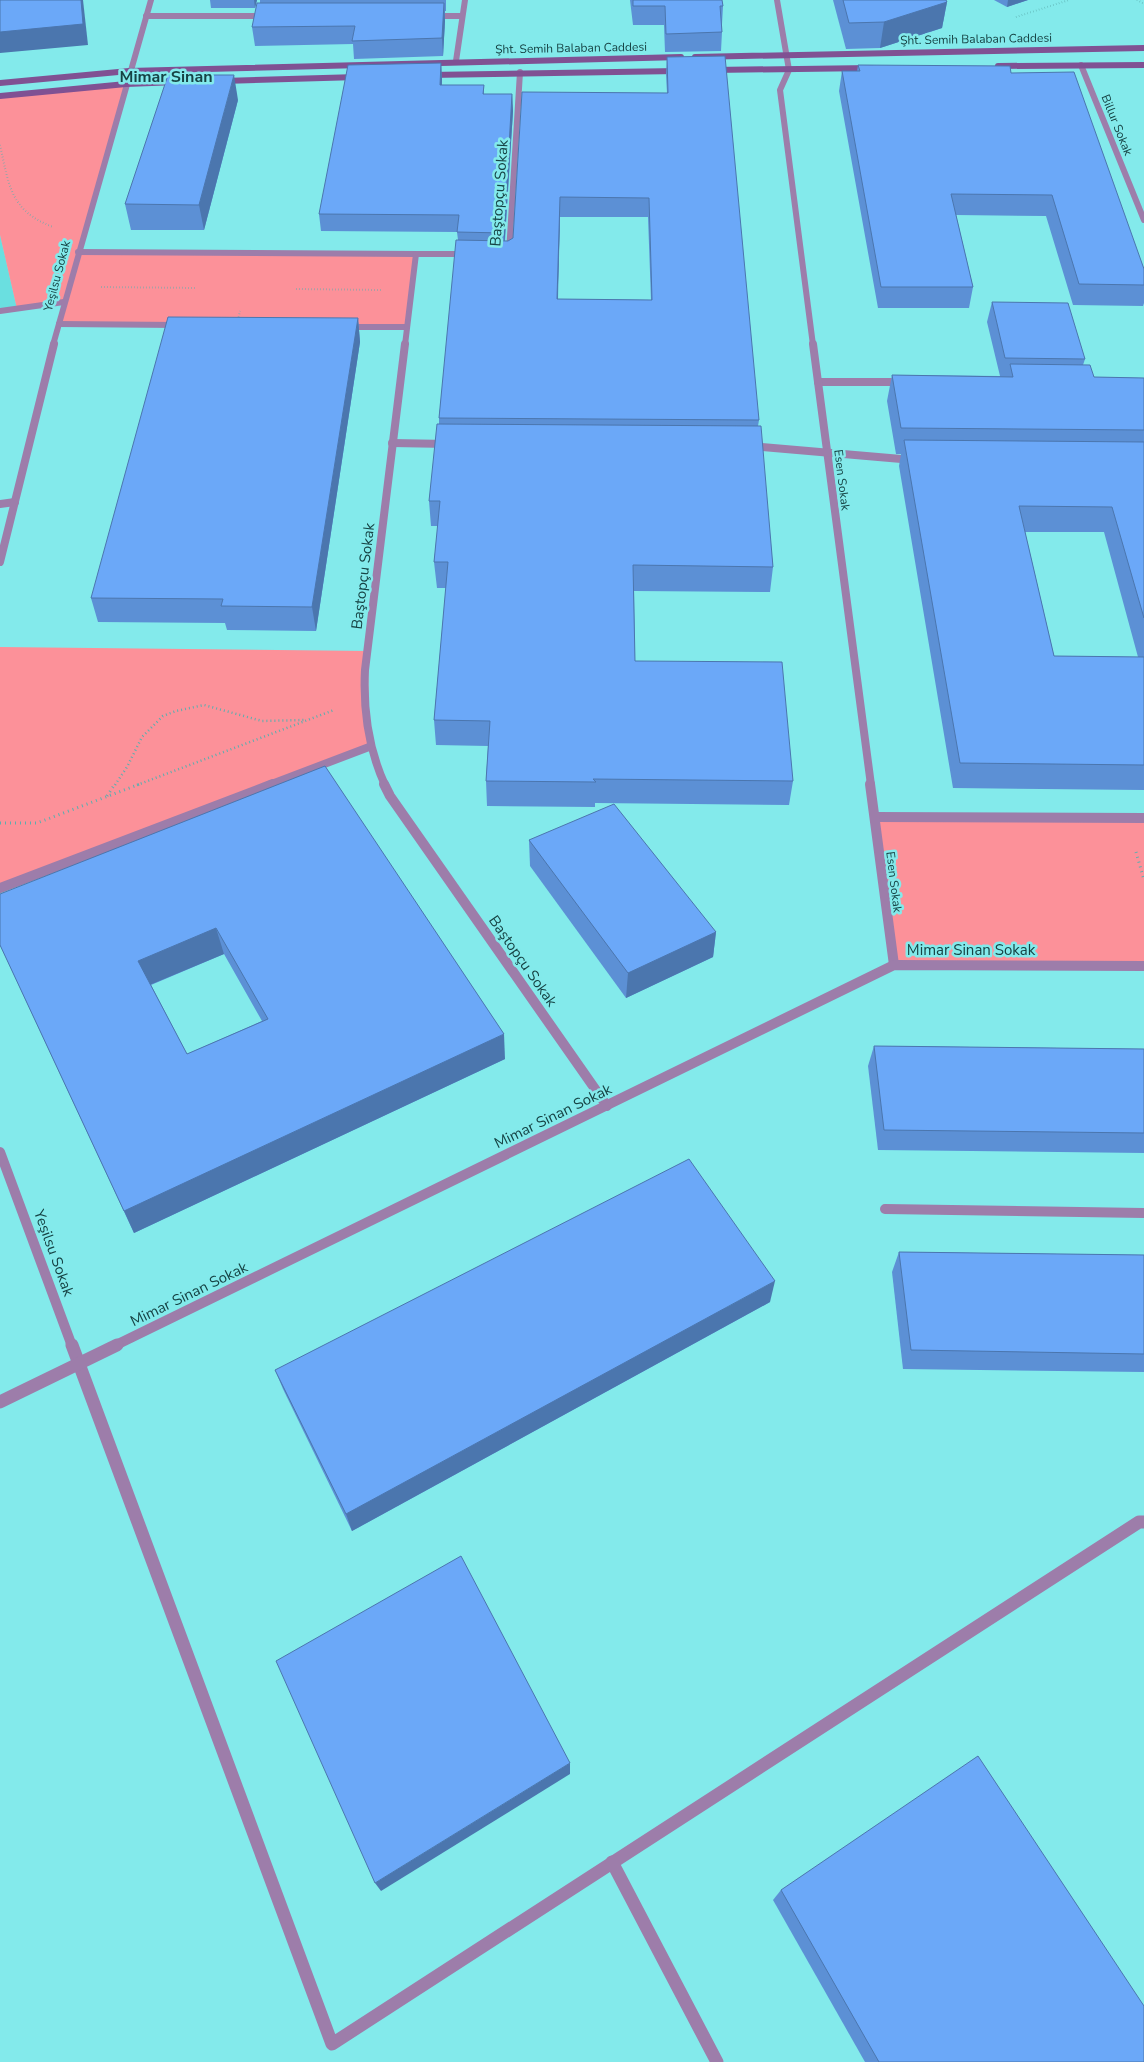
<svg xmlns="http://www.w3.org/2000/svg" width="1144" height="2062" font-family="'Nunito Sans',sans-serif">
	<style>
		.built { fill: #6adfe0 }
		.green { fill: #fc9199 }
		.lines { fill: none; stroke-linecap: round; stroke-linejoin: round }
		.path-far2 { stroke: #5caeaf; stroke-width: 2; stroke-dasharray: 0.5 2.5; stroke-linecap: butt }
		.path-far1 { stroke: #5caeaf; stroke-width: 2.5; stroke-dasharray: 1 3; stroke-linecap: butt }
		.path { stroke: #5caeaf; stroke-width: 3; stroke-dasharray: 1 4; stroke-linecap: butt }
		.lane-far2 { stroke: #9d7daa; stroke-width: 6 }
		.lane-far1 { stroke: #9d7daa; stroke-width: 8 }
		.lane { stroke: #9d7daa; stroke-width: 10 }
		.street-far3 { stroke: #9d7daa; stroke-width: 6 }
		.street-far2 { stroke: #9d7daa; stroke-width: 8 }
		.street-far1 { stroke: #9d7daa; stroke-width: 10 }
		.street { stroke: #9d7daa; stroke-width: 13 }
		.secondary { stroke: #805193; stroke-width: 6 }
		.wall { fill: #5c90d5; fill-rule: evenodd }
		.shaded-wall { fill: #4b76ae }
		.building { fill: #6ba8f8; stroke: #4b76ae; fill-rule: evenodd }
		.labels { text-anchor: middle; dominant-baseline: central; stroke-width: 5; stroke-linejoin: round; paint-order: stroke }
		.far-street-label { font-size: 12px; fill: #164344; stroke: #83eaeb }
		.street-label { font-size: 15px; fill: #164344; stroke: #83eaeb }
		.far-district-label { font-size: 16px; font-weight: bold; fill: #164344; stroke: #83eaeb }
	</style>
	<rect width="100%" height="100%" fill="#83eaeb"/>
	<polygon class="built" points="0,235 17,309 0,311"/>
	<g class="green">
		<polygon points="126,84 78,251 416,254 407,327 59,324 64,303 17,309 0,235 0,96"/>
		<polygon points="0,647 368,651 369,747 0,888"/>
		<polygon points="875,817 1144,818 1144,966 894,965"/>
	</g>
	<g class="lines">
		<g class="path-far2">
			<polyline points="1137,0 1144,4"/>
			<polyline points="1016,17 1069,0"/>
			<path d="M0,145C9,185 10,211 53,227"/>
			<polyline points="101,287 195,288"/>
			<polyline points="296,289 381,290"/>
			<polyline points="238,320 240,311"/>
		</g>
		<g class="path-far1">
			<polyline points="115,785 127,767 142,737 163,716 176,711 204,705 262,721 304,720"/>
			<polyline points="137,785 334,710"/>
		</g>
		<g class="path">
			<polyline points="107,796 115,784"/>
			<polyline points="0,823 37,823 140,784"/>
			<polyline points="1136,852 1144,880"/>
		</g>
		<g class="lane-far2">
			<polyline points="146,16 268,16"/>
			<polyline points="432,16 462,16"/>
			<polyline points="59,324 178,325"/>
			<polyline points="345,327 407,327"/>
		</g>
		<polyline class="lane-far1" points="818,382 903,382"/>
		<g class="lane">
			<polyline points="875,817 1144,818"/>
			<polyline points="885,1209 1144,1213"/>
		</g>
		<g class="street-far3">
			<polyline points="777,0 789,70 780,90 813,345"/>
			<polyline points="456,61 465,0"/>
			<polyline points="1081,65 1144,220"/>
			<polyline points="78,252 416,254"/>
			<polyline points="509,253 520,72"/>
			<polyline points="0,311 64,302"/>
			<polyline points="53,345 151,0"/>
			<polyline points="405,345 416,254 468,254"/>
		</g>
		<g class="street-far2">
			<polyline points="813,344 871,785"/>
			<polyline points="392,443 449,444"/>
			<polyline points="751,446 913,460"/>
			<polyline points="0,504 15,502"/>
			<polyline points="0,562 54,344"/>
			<polyline points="269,785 369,747"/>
			<path d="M385,785C368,748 363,710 365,670L405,344"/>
		</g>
		<g class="street-far1">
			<polyline points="384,784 390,796 607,1106"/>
			<polyline points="870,784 894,965"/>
			<polyline points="0,888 273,784"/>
			<polyline points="0,1152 72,1346"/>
			<polyline points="114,1346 894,965 1144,966"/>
		</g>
		<g class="street">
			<polyline points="72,1345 332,2044 1139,1522 1144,1522"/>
			<polyline points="0,1402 117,1345"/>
			<polyline points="612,1862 717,2062"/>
		</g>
		<g class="secondary">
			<polyline points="695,57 1144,48"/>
			<polyline points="998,66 1144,65"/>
			<polyline points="713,70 871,68"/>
			<polyline points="428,75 678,71"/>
			<polyline points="223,81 358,77"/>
			<polyline points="0,83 129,71 681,57"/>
			<polyline points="0,96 126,84 178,82"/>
		</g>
	</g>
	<g class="wall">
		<polygon points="210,0 257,0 255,8 211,8"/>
		<polygon points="260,0 446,0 446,11 445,11 445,21 443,56 354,59 353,44 255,46 252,27 260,3"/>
		<polygon points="630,0 722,0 723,6 722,24 722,32 721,51 665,52 664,25 633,25"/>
		<polygon points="833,0 946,0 947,2 942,28 880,48 846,49"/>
		<polygon points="994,0 1028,0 1007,7"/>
		<path d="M667,57L759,420L758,426L773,567L770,592L634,591L635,661L793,781L789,805L595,803V807L487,806L486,781L488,746L436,745L434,720L446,588H437L434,562L438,526H431L429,501L439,424V418L458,240L457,232L321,231L319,214L441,63L442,85H484V94H512L513,111L505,241H508L513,238L667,93L666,75ZM560,217H648L651,300L558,299Z"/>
		<polygon points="858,65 1011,73 1144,285 1144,303 1143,306 1073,305 1046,216 956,215 973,287 969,308 878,308 839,91 842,71 857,71"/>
		<polygon points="238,100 204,230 131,230 125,204"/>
		<path d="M992,302L1085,359L1083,365L1094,377L1144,378V790L953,788L899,466L901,454H896L887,401L892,375L1000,376L987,322ZM1025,532H1104L1138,657L1054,656Z"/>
		<polygon points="358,318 360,342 316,631 227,630 225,623 98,622 91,598"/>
		<path d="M325,766L505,1059L134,1233L0,945ZM224,954L262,1021L187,1054L151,985Z"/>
		<polygon points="529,840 716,932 713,957 626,998 530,866"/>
		<polygon points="874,1046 1144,1049 1144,1153 878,1150 868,1066"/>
		<polygon points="899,1252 1144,1255 1144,1372 903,1369 892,1272"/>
		<polygon points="770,1302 352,1531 283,1389 275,1370"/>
		<polygon points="781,1890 1144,2062 865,2062 773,1900"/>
	</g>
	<g class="shaded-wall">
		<polygon points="81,0 83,0 88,45 0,53 0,32"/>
		<polygon points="254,0 257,0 255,8"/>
		<polygon points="1008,0 1028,0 1007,7"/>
		<polygon points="947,2 942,28 880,48 884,22"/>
		<polygon points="444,3 445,21 443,56 442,38"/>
		<polygon points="441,63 442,79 441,102 440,85"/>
		<polygon points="234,75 238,100 204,230 199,205"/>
		<polygon points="512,94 513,111 504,250 504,233"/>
		<polygon points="560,197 560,217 557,319 557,299"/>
		<polygon points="358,318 360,342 316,631 312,607"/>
		<polygon points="216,928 224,954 147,986 138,961"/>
		<polygon points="716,932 713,957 626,998 628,973"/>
		<polygon points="504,1034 505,1059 134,1233 124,1211"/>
		<polygon points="775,1281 770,1302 352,1531 346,1514"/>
		<polygon points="570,1763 570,1774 381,1891 375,1883"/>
	</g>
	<g class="building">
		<polygon points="0,0 81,0 83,24 0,32"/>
		<polygon points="633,0 722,0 723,6 720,6 722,32 666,34 665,6 633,6"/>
		<polygon points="843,0 946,0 947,2 884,22 849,23"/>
		<polygon points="257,3 444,3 442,38 352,41 355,26 252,27"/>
		<path d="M725,56L759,420L439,418L456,240L508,241L513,238L522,92L668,93L667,57ZM560,197L649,198L652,300L557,299Z"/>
		<polygon points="441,63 440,85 484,85 483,94 512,94 504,233 457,232 459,215 319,214 348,65"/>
		<polygon points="858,65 1010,66 1011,73 1074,72 1144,269 1144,285 1079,284 1052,195 951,194 973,287 881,287 842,71 860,71"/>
		<polygon points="168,75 234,75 199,205 125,204"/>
		<polygon points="992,302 1068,303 1085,359 1005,358"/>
		<polygon points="168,317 358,318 312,607 221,606 223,599 91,598"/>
		<polygon points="1010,364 1090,365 1094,377 1144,378 1144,430 901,428 892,375 1013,377"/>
		<polygon points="437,424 761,426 773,567 633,565 635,661 782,662 793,781 593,779 596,782 486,781 490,721 434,720 448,562 434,562 440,501 429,501"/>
		<polygon points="904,440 1144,442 1144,618 1112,507 1019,506 1054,656 1144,657 1144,765 960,763"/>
		<path d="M325,766L504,1034L124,1211L0,945V894ZM216,928L268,1019L187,1054L138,961Z"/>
		<polygon points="614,804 716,932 628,973 529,840"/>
		<polygon points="874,1046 1144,1049 1144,1133 884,1130"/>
		<polygon points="689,1159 775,1281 346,1514 275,1370"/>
		<polygon points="899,1252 1144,1255 1144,1354 911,1350"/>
		<polygon points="461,1556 570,1763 375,1883 276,1661"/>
		<polygon points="978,1756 1144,2006 1144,2062 879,2062 781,1890"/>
	</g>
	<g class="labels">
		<g class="far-street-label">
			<text transform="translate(976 39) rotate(-1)">Şht. Semih Balaban Caddesi</text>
			<text transform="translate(571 48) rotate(-1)">Şht. Semih Balaban Caddesi</text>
			<text transform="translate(1117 125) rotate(68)">Billur Sokak</text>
			<text transform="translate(57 276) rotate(-75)">Yeşilsu Sokak</text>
			<text transform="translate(842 480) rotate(83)">Esen Sokak</text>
			<text transform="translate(894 882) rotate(83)">Esen Sokak</text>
		</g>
		<g class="street-label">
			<text transform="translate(499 193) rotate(-86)">Baştopçu Sokak</text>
			<text transform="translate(363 576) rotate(-83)">Baştopçu Sokak</text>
			<text x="971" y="950">Mimar Sinan Sokak</text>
			<text transform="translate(523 961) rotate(55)">Baştopçu Sokak</text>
			<text transform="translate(553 1116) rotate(-26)">Mimar Sinan Sokak</text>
			<text transform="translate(54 1253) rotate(70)">Yeşilsu Sokak</text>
			<text transform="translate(189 1294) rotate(-26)">Mimar Sinan Sokak</text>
		</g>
		<g class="far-district-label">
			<text x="166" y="77">Mimar Sinan</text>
		</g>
	</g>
</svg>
